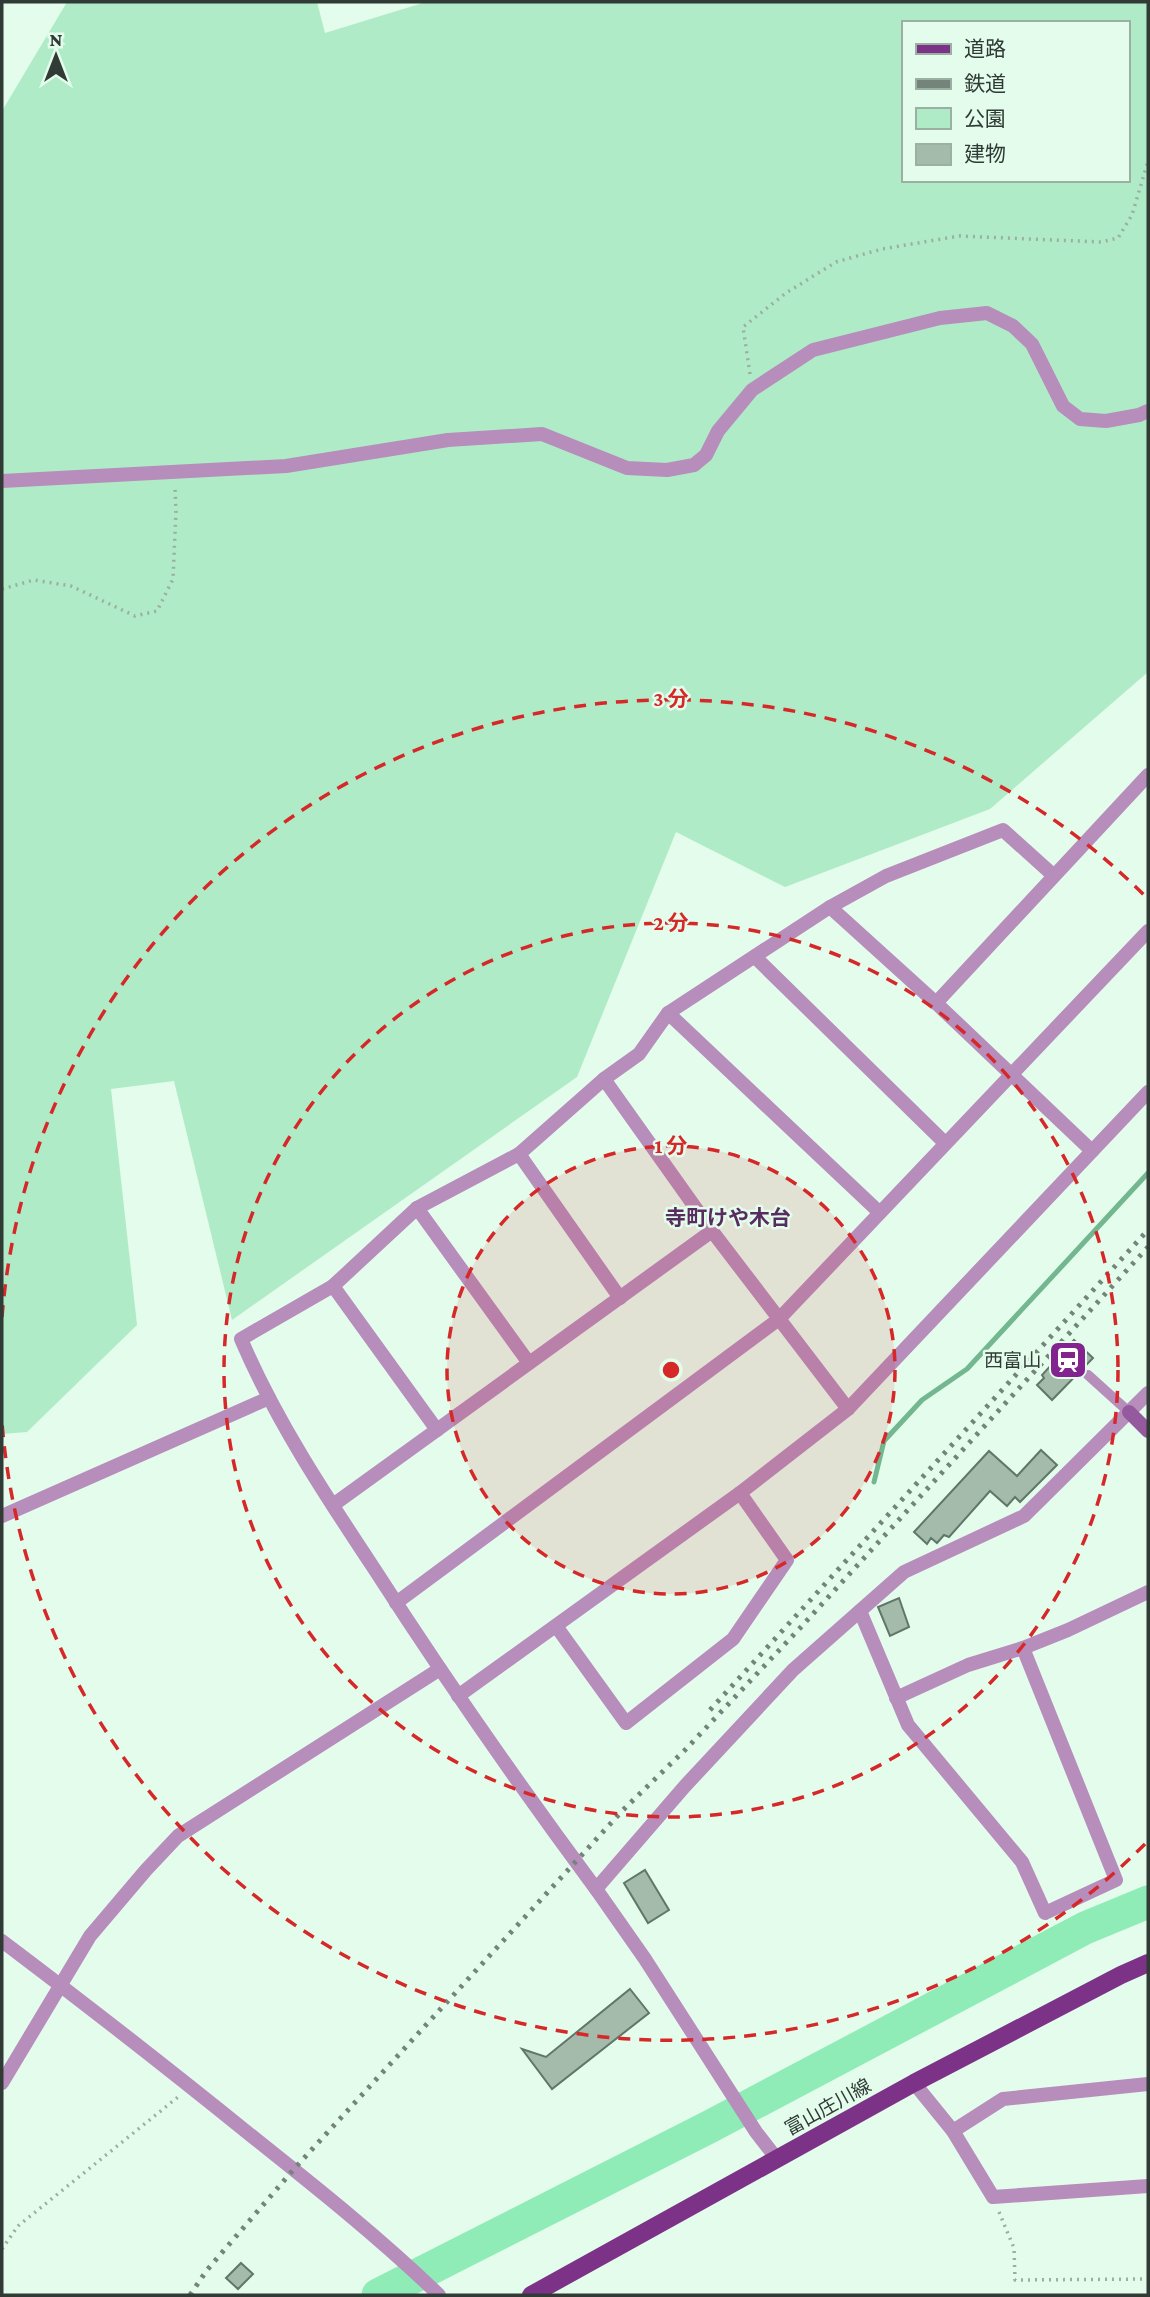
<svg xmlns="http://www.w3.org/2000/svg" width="1150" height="2297" font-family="'Crimson Pro','Noto Sans JP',serif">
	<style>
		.green { fill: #b0ebc7; fill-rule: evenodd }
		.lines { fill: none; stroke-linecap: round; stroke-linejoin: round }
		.stream { stroke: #73b790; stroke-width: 5 }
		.river { stroke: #8fecb7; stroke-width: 33 }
		.building { fill: #a4bbac; stroke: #607668; stroke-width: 2 }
		.path { stroke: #9baea2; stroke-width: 3.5; stroke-dasharray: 2 5; stroke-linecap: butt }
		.service { stroke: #b68dbb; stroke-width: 10 }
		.minor { stroke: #b68dbb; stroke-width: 14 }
		.tertiary { stroke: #b68dbb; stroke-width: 14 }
		.secondary { stroke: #955a9d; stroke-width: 14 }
		.primary { stroke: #7c3287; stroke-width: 18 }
		.rail { stroke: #74847a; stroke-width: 5; stroke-dasharray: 3.5 7; stroke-linecap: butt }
		.ring { fill: none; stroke: #d62828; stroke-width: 3.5; stroke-dasharray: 12 9 }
		.labels { text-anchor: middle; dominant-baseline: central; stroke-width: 5; stroke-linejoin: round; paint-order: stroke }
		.poi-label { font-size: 19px; fill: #313b35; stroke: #e3fcec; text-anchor: end }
		.street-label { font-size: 19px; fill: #313b35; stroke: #e3fcec }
		.neighbourhood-label { font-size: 21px; font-weight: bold; fill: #592c5f; stroke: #e3fcec }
		.centre { fill: #d62828; stroke: #e3fcec; stroke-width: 3.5 }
		.ring-label { font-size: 21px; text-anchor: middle; font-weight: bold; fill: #d62828; stroke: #e3fcec; stroke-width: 5; stroke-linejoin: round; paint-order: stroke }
	</style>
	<rect width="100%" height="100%" fill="#e3fcec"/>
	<path class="green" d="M67,2H317L325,33L426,2H1148V672L990,809L785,887L676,832L577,1077L232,1320L174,1081L111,1089L137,1325L27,1432L2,1434V111ZM903,23H1127V180H903Z"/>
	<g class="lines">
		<polyline class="stream" points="874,1482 884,1441 922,1400 967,1369 1148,1173"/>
		<polyline class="river" points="378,2295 711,2126 1085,1928 1148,1902"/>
	</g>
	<g class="building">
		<polygon points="1074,1340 1093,1358 1052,1400 1037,1385 1044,1378 1042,1375"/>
		<polygon points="1041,1450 1057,1465 1020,1502 1015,1497 1007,1506 990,1491 949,1537 944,1535 937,1543 931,1538 927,1544 914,1532 989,1451 1017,1476"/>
		<polygon points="899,1598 909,1627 890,1636 878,1607"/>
		<polygon points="645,1870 669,1910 648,1923 624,1883"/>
		<polygon points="630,1989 649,2013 552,2089 522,2049 546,2057"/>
		<polygon points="241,2263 253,2274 238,2289 226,2278"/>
	</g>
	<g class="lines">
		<g class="path">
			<polyline points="750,374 743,327 786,293 836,262 882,249 959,236 1101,242 1118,238 1132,215 1148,161"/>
			<polyline points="2,589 34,580 71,586 135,616 157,611 173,579 176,511 175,488"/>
			<polyline points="999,2212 1014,2248 1015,2280 1148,2279"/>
			<polyline points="2,2249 18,2226 178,2097"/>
		</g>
		<polyline class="service" points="1088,1375 1129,1412"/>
		<g class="minor">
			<path d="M1053,875L1003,830L886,876L830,907L668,1013L639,1054L604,1079L519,1154L417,1208L333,1286L241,1339C276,1421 326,1496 375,1570C445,1679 519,1785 596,1889L685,1786L793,1670L904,1572L1024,1516L1148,1393"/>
			<polyline points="830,907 936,1003 1092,1151"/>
			<polyline points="755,957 945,1143"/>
			<polyline points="936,1003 1148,775"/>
			<polyline points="668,1013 879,1212"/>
			<polyline points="604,1079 712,1231 848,1409"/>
			<polyline points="519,1154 620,1298"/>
			<polyline points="417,1208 529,1363"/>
			<polyline points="333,1286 437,1430"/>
			<polyline points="333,1505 712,1231"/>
			<polyline points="2,1516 269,1398"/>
			<polyline points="396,1603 779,1319 1148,931"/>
			<polyline points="860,1611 908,1725 1022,1862 1045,1913 1116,1880 1023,1648"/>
			<polyline points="556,1626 626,1723 733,1639 787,1560 740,1493"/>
			<polyline points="458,1696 740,1493 848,1409 1148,1092"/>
			<polyline points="896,1698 968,1665 1023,1648 1068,1630 1148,1592"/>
			<path d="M2,1941C87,2005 170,2070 253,2137C317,2188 381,2239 439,2295"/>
			<polyline points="2,2083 90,1936 146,1870 178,1836 440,1669"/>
			<polyline points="914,2083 953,2131 993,2197 1148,2186"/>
			<polyline points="953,2131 1003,2099 1148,2084"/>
		</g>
		<g class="tertiary">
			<polyline points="2,481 286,466 448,440 542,434 627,468 667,470 694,465 706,455 718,431 752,390 813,350 940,318 987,313 1013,326 1032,344 1063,406 1080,419 1106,421 1139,415 1148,411"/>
			<polyline points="596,1889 645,1959 756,2132 777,2159"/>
		</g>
		<polyline class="secondary" points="1129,1412 1148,1431"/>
		<polyline class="primary" points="531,2295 914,2083 1121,1975 1148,1963"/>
		<g class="rail">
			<polyline points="710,1710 1148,1230"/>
			<polyline points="190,2295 207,2270 294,2169 623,1810 686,1749 801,1627 1148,1247"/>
		</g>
	</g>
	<circle cx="671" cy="1370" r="224" fill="#d62828" fill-opacity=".12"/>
	<g class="ring">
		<circle cx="671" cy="1370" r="224"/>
		<circle cx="671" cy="1370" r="447"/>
		<path d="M1145 1844A671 671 0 0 1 2 1423M2 1317A671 671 0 0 1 1145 896"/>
	</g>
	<defs>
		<symbol id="station-square" viewBox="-11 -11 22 22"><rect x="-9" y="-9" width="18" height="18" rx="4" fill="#82238f" stroke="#e3fcec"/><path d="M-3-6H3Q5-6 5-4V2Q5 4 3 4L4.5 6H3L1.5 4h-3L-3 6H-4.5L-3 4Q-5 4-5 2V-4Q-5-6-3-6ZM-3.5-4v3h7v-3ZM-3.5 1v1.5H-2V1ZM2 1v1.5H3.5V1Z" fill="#fff"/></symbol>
	</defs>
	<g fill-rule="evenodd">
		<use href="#station-square" x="1046" y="1338" width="44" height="44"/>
	</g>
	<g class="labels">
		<g class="poi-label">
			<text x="1041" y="1360">西富山</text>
		</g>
		<g class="street-label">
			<text transform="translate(828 2107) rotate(-29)">富山庄川線</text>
		</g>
		<g class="neighbourhood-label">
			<text x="728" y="1218">寺町けや木台</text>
		</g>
	</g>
	<circle cx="671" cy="1370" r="10" class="centre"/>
	<g class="ring-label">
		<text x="671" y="706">3 分</text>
		<text x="671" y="930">2 分</text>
		<text x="671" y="1153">1 分</text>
	</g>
	<rect width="1150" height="2297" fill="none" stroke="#313b35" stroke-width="7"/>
	<rect x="902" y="21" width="228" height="161" fill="#e3fcec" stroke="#9cafa3" stroke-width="2"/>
	<rect x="916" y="44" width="35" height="10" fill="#7c3287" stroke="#9cafa3" stroke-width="2"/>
	<text x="964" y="56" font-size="21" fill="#313b35">道路</text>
	<rect x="916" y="79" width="35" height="10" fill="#74847a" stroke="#9cafa3" stroke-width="2"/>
	<text x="964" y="91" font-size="21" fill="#313b35">鉄道</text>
	<rect x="916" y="108" width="35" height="21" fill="#b0ebc7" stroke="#9cafa3" stroke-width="2"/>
	<text x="964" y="126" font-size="21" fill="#313b35">公園</text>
	<rect x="916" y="144" width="35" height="21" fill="#a4bbac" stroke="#9cafa3" stroke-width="2"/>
	<text x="964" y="161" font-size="21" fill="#313b35">建物</text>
	<g transform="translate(56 56)" stroke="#e3fcec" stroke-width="5" paint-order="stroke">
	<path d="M0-5L12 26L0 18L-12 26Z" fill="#313b35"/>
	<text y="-10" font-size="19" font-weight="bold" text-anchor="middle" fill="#313b35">N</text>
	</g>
</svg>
